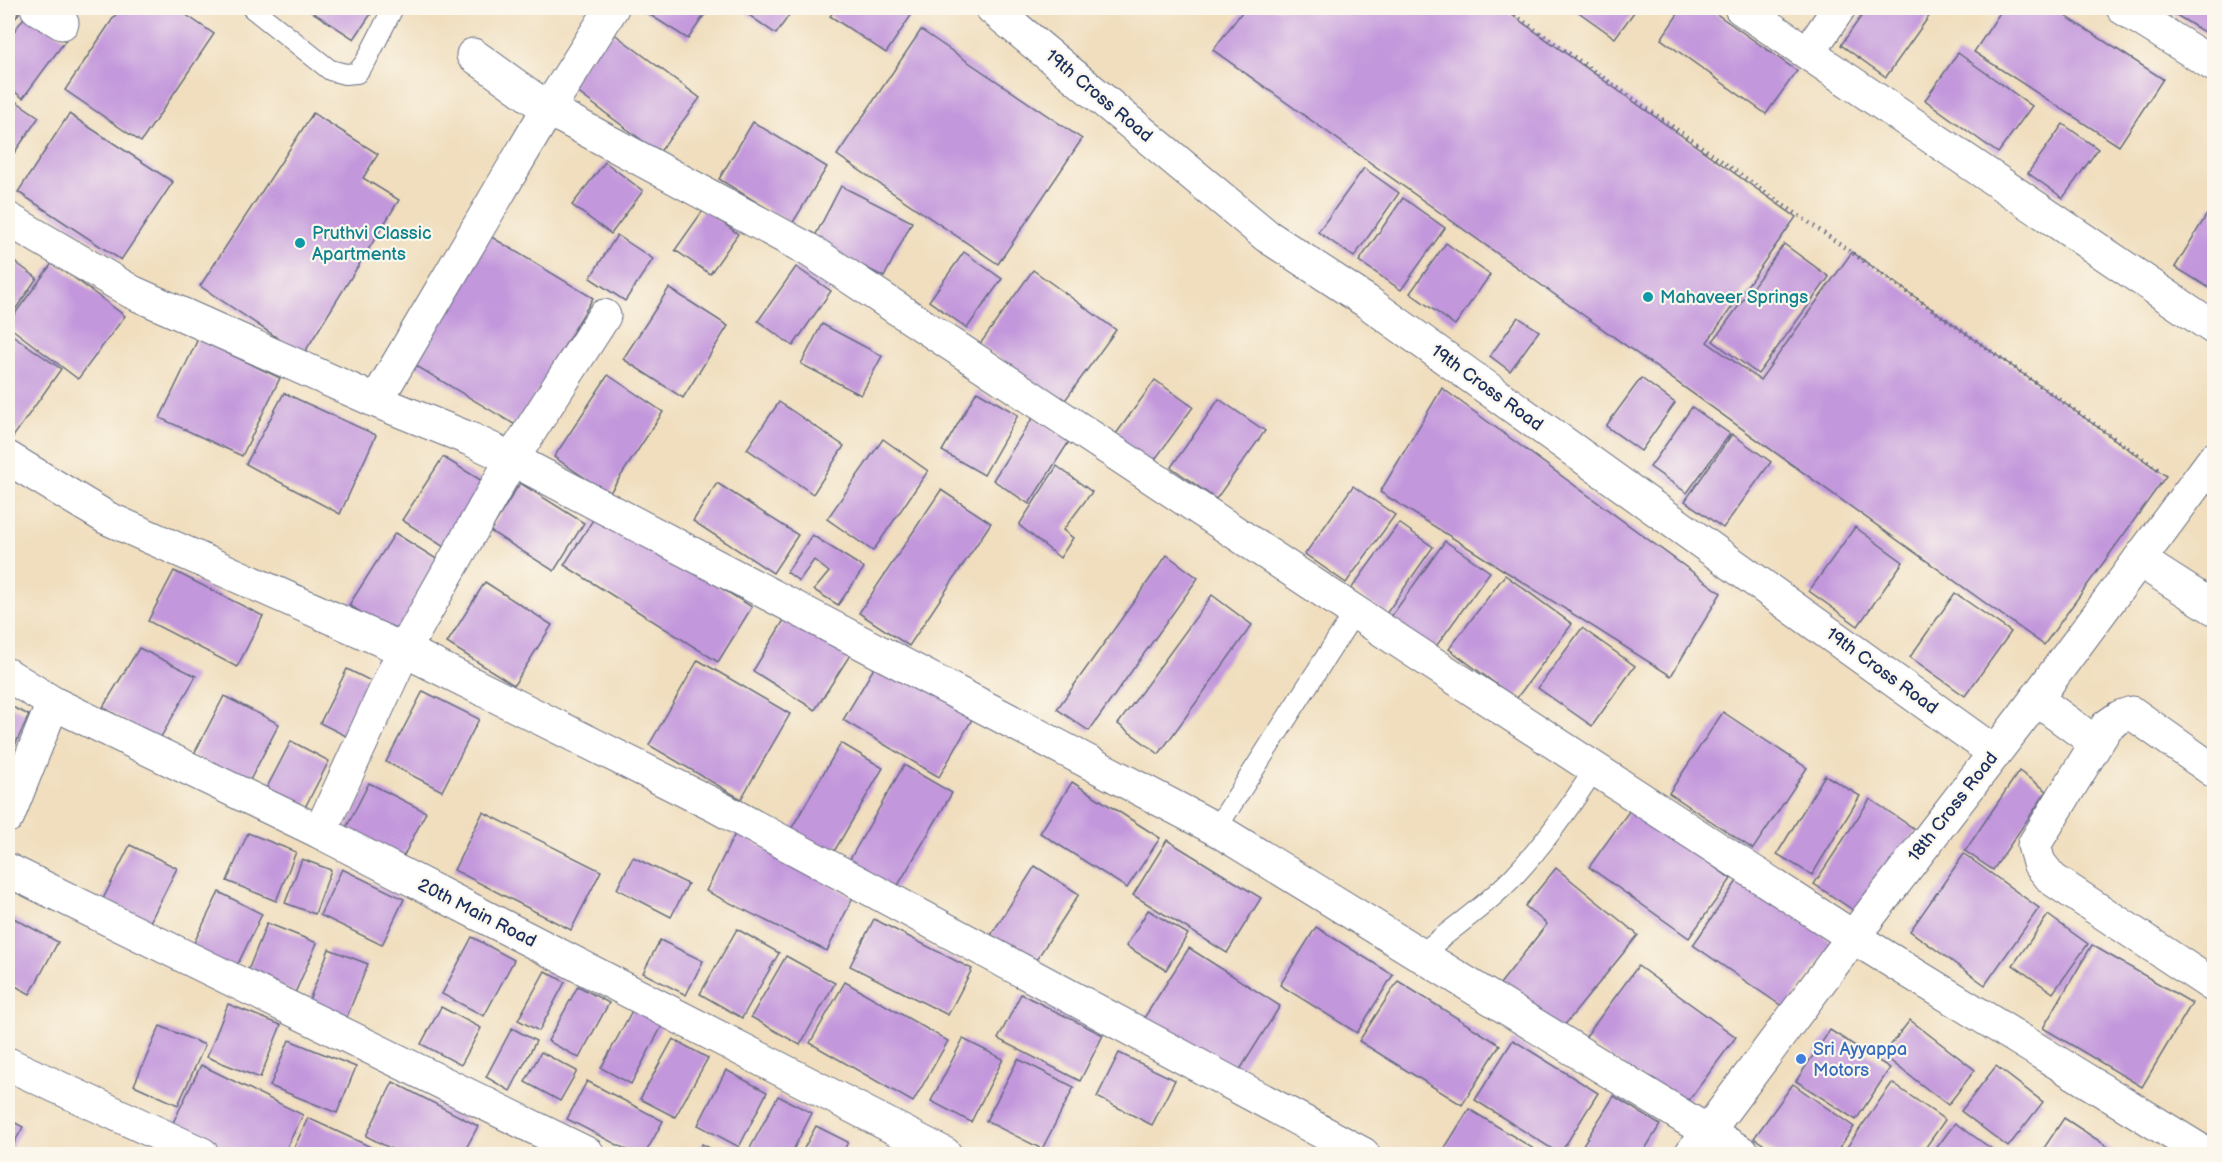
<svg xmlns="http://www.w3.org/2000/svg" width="2222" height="1162" font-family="'Balsamiq Sans',sans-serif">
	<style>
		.building { fill: #c397dc }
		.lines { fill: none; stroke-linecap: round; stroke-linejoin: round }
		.lane-casing { stroke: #666c80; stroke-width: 22 }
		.street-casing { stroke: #666c80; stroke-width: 35 }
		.path { stroke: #666c80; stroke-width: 4; stroke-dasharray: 1.5 4.5; stroke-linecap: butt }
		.lane { stroke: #fff; stroke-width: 20 }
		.street { stroke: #fff; stroke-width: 33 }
		.culture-dot { fill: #0f9aa8; stroke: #fbf7ec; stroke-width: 2 }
		.shop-dot { fill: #3f7fe0; stroke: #fbf7ec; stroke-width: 2 }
		.labels { text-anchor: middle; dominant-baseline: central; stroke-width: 4.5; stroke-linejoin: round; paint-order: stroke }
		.street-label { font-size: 18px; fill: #1b2f5e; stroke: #fbf7ec }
		.culture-label { font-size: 18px; fill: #0d838f; stroke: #fbf7ec; text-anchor: start }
		.shop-label { font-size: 18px; fill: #366cbe; stroke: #fbf7ec; text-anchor: start }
	</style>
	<rect width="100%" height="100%" fill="#fbf7ec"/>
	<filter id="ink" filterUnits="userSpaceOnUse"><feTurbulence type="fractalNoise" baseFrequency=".0167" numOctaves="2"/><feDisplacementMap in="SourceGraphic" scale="12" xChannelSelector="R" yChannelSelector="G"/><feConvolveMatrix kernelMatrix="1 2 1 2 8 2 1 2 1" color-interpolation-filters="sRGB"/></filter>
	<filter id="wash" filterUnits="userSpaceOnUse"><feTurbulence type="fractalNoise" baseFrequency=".008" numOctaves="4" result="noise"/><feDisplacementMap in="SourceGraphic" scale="24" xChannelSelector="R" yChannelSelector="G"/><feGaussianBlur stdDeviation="1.35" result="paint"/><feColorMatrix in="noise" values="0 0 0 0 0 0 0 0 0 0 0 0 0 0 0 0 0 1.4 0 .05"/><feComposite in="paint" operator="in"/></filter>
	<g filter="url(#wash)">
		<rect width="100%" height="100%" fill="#f0debe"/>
		<g id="blocks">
			<g class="building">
				<polygon points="8,8 11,8 19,13 8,29"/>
				<polygon points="120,8 176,8 214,34 141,142 65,90"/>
				<polygon points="306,8 375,8 354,39"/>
				<polygon points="639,8 709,8 688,39"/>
				<polygon points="739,8 794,8 776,34"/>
				<polygon points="836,8 916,8 886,53 830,16"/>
				<polygon points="1245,8 1502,8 1796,217 1707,342 1760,380 1852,252 2166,476 2044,645 1213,50"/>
				<polygon points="1573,8 1637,8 1615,38"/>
				<polygon points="1682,8 1708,8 1797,71 1766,114 1661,39"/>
				<polygon points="1867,8 1919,8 1930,15 1886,77 1841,45"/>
				<polygon points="2003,8 2053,8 2163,79 2119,146 1974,52"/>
				<polygon points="2165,8 2214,8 2214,21 2207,34"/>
				<polygon points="28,12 66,40 23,98 8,87 8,40"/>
				<polygon points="609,30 700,98 659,153 568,85"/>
				<polygon points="921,30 1082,139 998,264 837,155"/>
				<polygon points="1958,53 2032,106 1998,153 1925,100"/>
				<polygon points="8,96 39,117 8,162"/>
				<polygon points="313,113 378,154 363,178 399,200 303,355 200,286"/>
				<polygon points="69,114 173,182 121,260 18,192"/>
				<polygon points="753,122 827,167 792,224 719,179"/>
				<polygon points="2063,124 2098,149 2063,198 2028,173"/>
				<polygon points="605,162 643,191 611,234 572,205"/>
				<polygon points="1364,168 1399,193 1354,257 1318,232"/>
				<polygon points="841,186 912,222 884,277 813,240"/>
				<polygon points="1403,198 1445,228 1401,290 1359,261"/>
				<polygon points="2212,206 2214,207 2214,291 2175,267"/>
				<polygon points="704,209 738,234 710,274 675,250"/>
				<polygon points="485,233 593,298 517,426 408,361"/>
				<polygon points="617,235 653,259 625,301 590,278"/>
				<polygon points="1446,243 1490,275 1455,325 1410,293"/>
				<polygon points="1784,244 1829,277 1758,374 1713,341"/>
				<polygon points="964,252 1002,279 967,328 929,301"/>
				<polygon points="8,257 37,278 8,320"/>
				<polygon points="53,262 125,316 78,379 8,326 8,323"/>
				<polygon points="796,267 831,291 793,346 758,321"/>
				<polygon points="1033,270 1116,330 1063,403 980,344"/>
				<polygon points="669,288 728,326 683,398 623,359"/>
				<polygon points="1518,317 1539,331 1510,371 1490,356"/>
				<polygon points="822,324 882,356 861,395 801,364"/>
				<polygon points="8,332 61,369 13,437 8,433"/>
				<polygon points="198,339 280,378 242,456 160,418"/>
				<polygon points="608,375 663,412 609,494 554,457"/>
				<polygon points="1641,378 1675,403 1641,451 1606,426"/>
				<polygon points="1155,380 1193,407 1151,465 1113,438"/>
				<polygon points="1442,388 1721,593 1671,676 1380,492"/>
				<polygon points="977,391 1018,415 984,475 942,451"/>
				<polygon points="284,393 376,435 340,514 246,464"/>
				<polygon points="1219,399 1265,431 1216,499 1171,467"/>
				<polygon points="779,402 844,446 813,494 747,449"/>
				<polygon points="1692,407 1730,434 1687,493 1650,467"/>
				<polygon points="1033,417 1070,440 1029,504 993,480"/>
				<polygon points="1732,434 1771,462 1723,528 1685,501"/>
				<polygon points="883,439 928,471 873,551 827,519"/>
				<polygon points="443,457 487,484 447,549 402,520"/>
				<polygon points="1057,466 1092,492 1063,530 1073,538 1060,558 1019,525"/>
				<polygon points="520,483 584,523 554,571 490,531"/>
				<polygon points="717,483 798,535 773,573 693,521"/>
				<polygon points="1353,486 1395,515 1346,583 1305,554"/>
				<polygon points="941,490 991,523 909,646 859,613"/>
				<polygon points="598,512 752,607 718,662 564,565"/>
				<polygon points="1399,523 1433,547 1386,614 1351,589"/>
				<polygon points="1855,527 1903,562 1858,626 1809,591"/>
				<polygon points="395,533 446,565 401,638 349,605"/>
				<polygon points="812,535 864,568 838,605 814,590 829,572 814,560 799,581 787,572"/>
				<polygon points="1445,541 1490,572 1432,652 1388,621"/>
				<polygon points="1167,555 1198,578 1089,731 1057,709"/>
				<polygon points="174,571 263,616 237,667 148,621"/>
				<polygon points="1505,575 1572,624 1516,699 1449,649"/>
				<polygon points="485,582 552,625 514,685 447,643"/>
				<polygon points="1955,593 2011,632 1965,696 1910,657"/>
				<polygon points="1212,595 1252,625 1159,754 1118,724"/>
				<polygon points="787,615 850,655 815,710 753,671"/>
				<polygon points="1582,628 1635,666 1592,726 1538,688"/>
				<polygon points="139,648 196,676 158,742 103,707"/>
				<polygon points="880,658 975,714 939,777 843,720"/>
				<polygon points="698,660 790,714 741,799 649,745"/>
				<polygon points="347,669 383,687 356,741 320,723"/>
				<polygon points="423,691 479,719 442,791 386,762"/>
				<polygon points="224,696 279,724 248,784 193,756"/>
				<polygon points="8,705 29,715 8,760"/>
				<polygon points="1723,712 1807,768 1753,849 1669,793"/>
				<polygon points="291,741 329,761 300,817 262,797"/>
				<polygon points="841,743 883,768 832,855 790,831"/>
				<polygon points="904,765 952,793 893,894 846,866"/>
				<polygon points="2019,771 2047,791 1993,870 1965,851"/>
				<polygon points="1825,775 1860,796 1812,875 1777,854"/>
				<polygon points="1072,782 1160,838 1127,888 1040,833"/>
				<polygon points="369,783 426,812 399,865 342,836"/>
				<polygon points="1870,799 1916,830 1859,914 1814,884"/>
				<polygon points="1632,807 1731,879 1689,938 1589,867"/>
				<polygon points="483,812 601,871 571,930 454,870"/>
				<polygon points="736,832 853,897 827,951 706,891"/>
				<polygon points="248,833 296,852 276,901 227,881"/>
				<polygon points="1167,840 1261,898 1227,953 1133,895"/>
				<polygon points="130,845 177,868 150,922 103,899"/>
				<polygon points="1964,854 2039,908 1985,985 1910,931"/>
				<polygon points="633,857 688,884 671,917 617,889"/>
				<polygon points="302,859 331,870 315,914 285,903"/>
				<polygon points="1035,866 1079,894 1035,962 991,935"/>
				<polygon points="1556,868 1638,935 1559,1032 1500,984 1547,924 1525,906"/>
				<polygon points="342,869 404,899 382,945 320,915"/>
				<polygon points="1739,878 1832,942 1786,1009 1693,945"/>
				<polygon points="219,892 262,914 233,974 189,953"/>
				<polygon points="1148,910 1188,934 1166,970 1126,946"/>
				<polygon points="8,915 58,942 30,994 8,982"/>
				<polygon points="2048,915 2088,944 2053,993 2013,965"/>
				<polygon points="874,919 972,969 948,1015 850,966"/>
				<polygon points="267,923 317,943 295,993 247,973"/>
				<polygon points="1316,927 1393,975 1357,1033 1280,985"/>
				<polygon points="737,929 779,953 742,1018 700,994"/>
				<polygon points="472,937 514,960 484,1016 442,994"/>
				<polygon points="660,940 703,961 686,995 643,973"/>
				<polygon points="2092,945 2192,1003 2142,1087 2043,1028"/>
				<polygon points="1189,948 1280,1006 1236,1076 1144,1018"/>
				<polygon points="329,949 368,964 346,1019 308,1003"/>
				<polygon points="786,956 835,983 800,1045 751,1017"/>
				<polygon points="1638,966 1736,1037 1684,1107 1584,1039"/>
				<polygon points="545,971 565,982 539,1031 518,1020"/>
				<polygon points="1398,981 1500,1045 1462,1105 1359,1041"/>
				<polygon points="845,982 948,1041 913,1102 810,1043"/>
				<polygon points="578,986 609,1003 579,1058 548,1041"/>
				<polygon points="1021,994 1103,1035 1080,1081 998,1039"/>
				<polygon points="228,1004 281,1025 260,1078 207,1057"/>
				<polygon points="441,1007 481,1028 461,1065 421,1044"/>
				<polygon points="633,1009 663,1024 631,1084 601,1068"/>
				<polygon points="1910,1020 1975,1070 1948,1105 1883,1055"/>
				<polygon points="160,1026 205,1045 178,1105 134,1085"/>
				<polygon points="512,1028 536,1041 510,1091 486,1077"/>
				<polygon points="1830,1030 1890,1068 1856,1120 1796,1081"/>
				<polygon points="673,1039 708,1058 675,1117 640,1099"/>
				<polygon points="963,1039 1003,1059 971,1122 931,1101"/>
				<polygon points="289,1040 356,1067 337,1113 270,1086"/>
				<polygon points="1513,1040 1598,1093 1560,1154 1475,1100"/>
				<polygon points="541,1052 577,1071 560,1101 525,1082"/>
				<polygon points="1119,1053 1175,1080 1152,1125 1097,1097"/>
				<polygon points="1018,1059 1074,1087 1042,1149 986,1121"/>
				<polygon points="201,1065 303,1115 283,1154 217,1154 169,1131"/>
				<polygon points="1996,1066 2043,1102 2008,1147 1961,1111"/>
				<polygon points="726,1070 767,1092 739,1147 698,1125"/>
				<polygon points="587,1081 663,1121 645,1154 635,1154 567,1119"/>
				<polygon points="393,1082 478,1126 463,1154 401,1154 366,1136"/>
				<polygon points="1892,1083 1945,1120 1921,1154 1842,1154"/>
				<polygon points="1793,1084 1854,1127 1835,1154 1778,1154 1754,1138"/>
				<polygon points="778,1096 812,1113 791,1154 753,1154 748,1152"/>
				<polygon points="1614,1096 1660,1125 1642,1154 1577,1154"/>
				<polygon points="1469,1109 1542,1154 1441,1154"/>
				<polygon points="308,1118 386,1154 291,1154"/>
				<polygon points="2064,1118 2119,1154 2040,1154"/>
				<polygon points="8,1119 23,1127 8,1154"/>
				<polygon points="1955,1123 1999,1154 1932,1154"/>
				<polygon points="816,1126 848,1142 842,1154 801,1154"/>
				<polygon points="702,1144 721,1154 696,1154"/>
			</g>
		</g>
	</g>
	<g filter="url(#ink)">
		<use href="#blocks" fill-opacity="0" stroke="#666c80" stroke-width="1.5"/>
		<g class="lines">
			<defs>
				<g id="lane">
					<polyline points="252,8 330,70 345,74 357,73 366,61 393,8"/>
					<polyline points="1216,829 1354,613"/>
					<path d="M1420,955C1451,929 1487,905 1515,875C1545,843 1571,806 1595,768"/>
				</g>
				<g id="street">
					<polyline points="37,8 62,23"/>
					<polyline points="992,8 1267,236 1366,301 1994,752"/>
					<polyline points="1741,8 2214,328"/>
					<polyline points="2123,8 2214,65"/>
					<polyline points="1808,53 1839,8"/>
					<polyline points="473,55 548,109 809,250 1420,655 1853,937 2206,1154"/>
					<polyline points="8,219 132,292 376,401 470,439 512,459 1216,829 1744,1154"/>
					<polyline points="376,401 548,109 612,8"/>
					<polyline points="8,458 107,518 404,650 714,805 1363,1154"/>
					<polyline points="2139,560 2214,608"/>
					<polyline points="8,675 53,703 320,832 945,1154"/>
					<polyline points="2036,699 2096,743"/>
					<polyline points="2214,771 2132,713 2120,717 2107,726 2034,845 2039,863 2052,879 2214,986"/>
					<polyline points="8,816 53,703"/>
					<polyline points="320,832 404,650 512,459 604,316"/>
					<polyline points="8,870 588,1154"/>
					<polyline points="8,1064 202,1154"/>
					<polyline points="1691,1154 1853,937 2021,719 2214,459"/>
				</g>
			</defs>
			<use href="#lane" class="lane-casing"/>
			<use href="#street" class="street-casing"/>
			<polyline class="path" points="1505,8 2158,469"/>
			<use href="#lane" class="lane"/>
			<use href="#street" class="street"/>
		</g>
	</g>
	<g class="culture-dot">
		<circle cx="300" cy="243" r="6"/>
		<circle cx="1648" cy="297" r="6"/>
	</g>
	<circle class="shop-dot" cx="1801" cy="1059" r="6"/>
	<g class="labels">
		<g class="street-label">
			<text transform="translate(1099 96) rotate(40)">19th Cross Road</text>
			<text transform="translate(1487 388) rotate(36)">19th Cross Road</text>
			<text transform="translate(1882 671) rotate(36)">19th Cross Road</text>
			<text transform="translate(1953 807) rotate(-52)">18th Cross Road</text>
			<text transform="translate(477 913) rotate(27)">20th Main Road</text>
		</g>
		<g class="culture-label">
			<text x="312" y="233">Pruthvi Classic<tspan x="312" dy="21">Apartments</tspan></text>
			<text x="1660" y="297">Mahaveer Springs</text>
		</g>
		<g class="shop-label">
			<text x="1813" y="1049">Sri Ayyappa<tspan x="1813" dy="21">Motors</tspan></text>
		</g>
	</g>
	<rect width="2222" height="1162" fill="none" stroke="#fbf7ec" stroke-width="30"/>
</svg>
